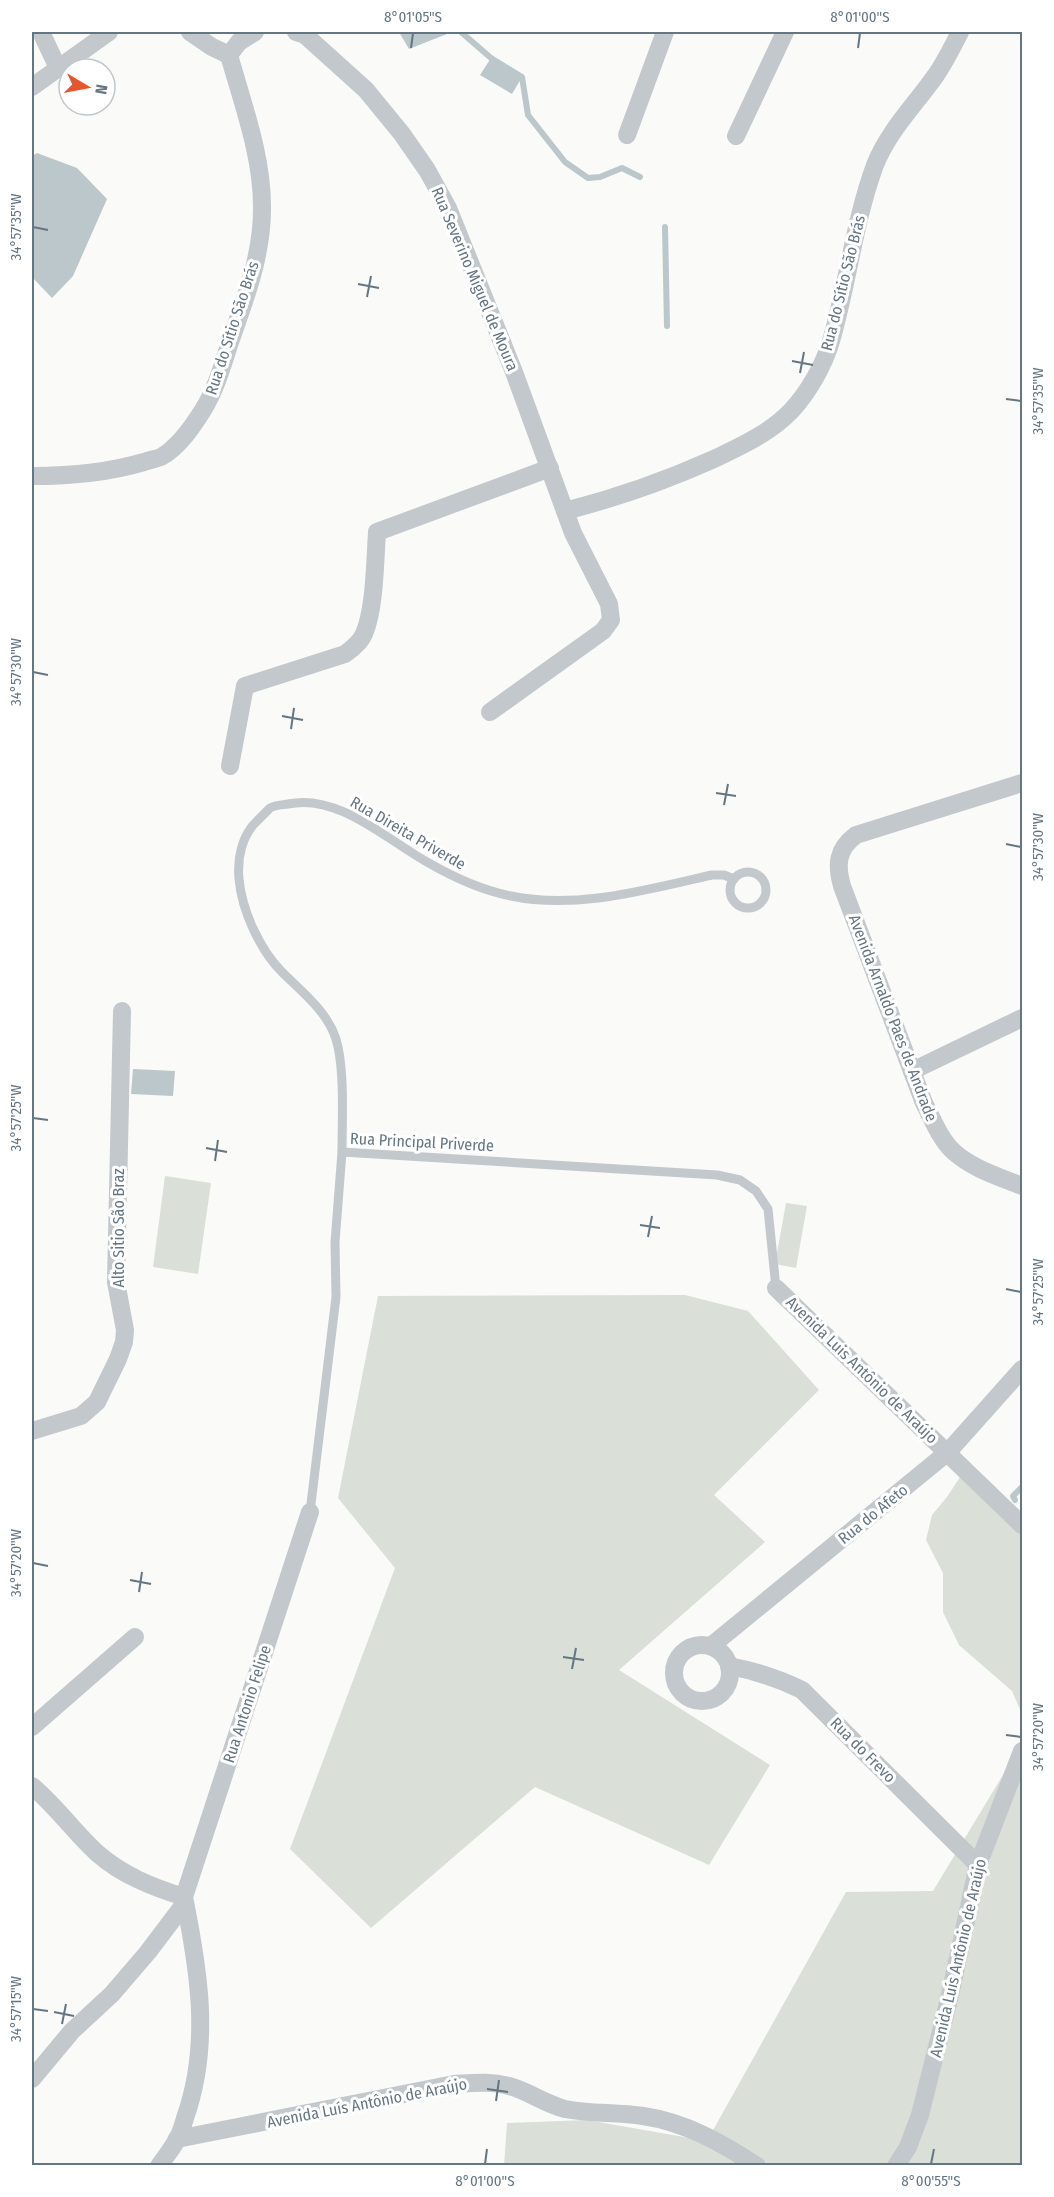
<svg xmlns="http://www.w3.org/2000/svg" width="1054" height="2197" font-family="'Fira Sans Condensed',sans-serif">
	<style>
		.green { fill: #dadfd7 }
		.water { fill: #bbc7cb }
		.lines { fill: none; stroke-linecap: round; stroke-linejoin: round }
		.stream { stroke: #bbc7cb; stroke-width: 6 }
		.lane { stroke: #c3c8cc; stroke-width: 9 }
		.street { stroke: #c3c8cc; stroke-width: 18 }
		.ticks { fill: none; stroke: #657683; stroke-width: 2 }
		.labels { text-anchor: middle; dominant-baseline: central; stroke-width: 6; stroke-linejoin: round; paint-order: stroke }
		.street-label { font-size: 16px; fill: #657683; stroke: #fff }
		.neatline { fill: none; stroke: #657683; stroke-width: 2 }
		.ticks-label { font-size: 15px; text-anchor: middle; fill: #657683 }
	</style>
	<rect width="100%" height="100%" fill="#fafaf8"/>
	<g class="green">
		<polygon points="165,1176 211,1183 198,1274 153,1267"/>
		<polygon points="786,1203 807,1206 796,1268 775,1264"/>
		<polygon points="685,1295 748,1311 819,1390 714,1495 765,1542 619,1670 770,1765 709,1865 535,1787 371,1928 290,1849 395,1568 338,1498 378,1296"/>
		<polygon points="960,1477 1022,1533 1022,1714 1012,1691 959,1645 943,1612 943,1573 926,1540 932,1515 947,1497"/>
		<polygon points="1022,1738 1022,2165 504,2166 507,2123 587,2120 707,2141 846,1892 933,1891 1018,1750"/>
	</g>
	<g class="water">
		<polygon points="399,32 452,32 409,49"/>
		<polygon points="491,58 522,77 512,94 480,75"/>
		<polygon points="37,153 77,168 107,199 73,276 52,298 32,277 32,156"/>
		<polygon points="133,1069 175,1071 173,1096 131,1094"/>
	</g>
	<g class="lines">
		<g class="stream">
			<polyline points="461,32 491,58 522,77 528,115 565,162 588,178 600,177 622,168 640,177"/>
			<polyline points="665,227 667,326"/>
			<polyline points="1015,1500 1013,1496 1022,1487"/>
		</g>
		<g class="lane">
			<circle cx="748" cy="890" r="18"/>
			<path d="M342,1152C342,1120 345,1069 336,1039C327,1011 302,992 282,972C260,950 242,911 239,879C237,858 242,835 257,821C261,817 266,812 270,808C275,805 282,805 288,804C338,793 387,840 427,862C453,877 480,890 511,896C577,910 648,889 712,875H724L734,879"/>
			<polyline points="310,1512 336,1297 335,1242 342,1152 717,1175 740,1180 756,1191 768,1209 776,1288"/>
		</g>
		<g class="street">
			<polyline points="41,32 57,66"/>
			<polyline points="190,32 212,47 229,55"/>
			<polyline points="296,32 305,35 366,90 402,134 427,170 448,208 514,372 573,533 609,604 611,620 603,631 490,712"/>
			<polyline points="229,55 239,42 255,32"/>
			<polyline points="32,87 109,32"/>
			<polyline points="627,135 665,32"/>
			<polyline points="736,136 785,32"/>
			<path d="M32,476C70,476 107,473 144,462C149,460 156,459 161,457C179,447 193,426 203,410C216,389 223,364 230,342C245,300 262,255 262,210C263,158 243,105 229,55"/>
			<path d="M565,511C616,498 665,481 714,459C741,446 770,433 791,411C808,393 824,365 831,341C848,283 854,222 875,165C889,130 915,105 936,75C945,62 953,46 960,32"/>
			<path d="M230,766L245,686L345,654C352,649 360,643 364,634C375,608 375,561 377,532L550,468"/>
			<path d="M1022,783L856,835C837,849 836,865 842,886L924,1103C933,1120 940,1139 954,1152C973,1169 1000,1177 1022,1186"/>
			<polyline points="912,1071 1022,1018"/>
			<polyline points="776,1288 1022,1525"/>
			<polyline points="32,1431 81,1416 97,1402 118,1359 124,1342 125,1330 116,1282 122,1011"/>
			<circle cx="702" cy="1673" r="28"/>
			<polyline points="711,1646 948,1452 1022,1369"/>
			<path d="M729,1666C756,1671 778,1678 802,1690L978,1865"/>
			<polyline points="32,1727 135,1637"/>
			<path d="M32,1786C56,1806 74,1832 97,1853C122,1875 152,1887 184,1897"/>
			<polyline points="32,2079 72,2031 112,1994 148,1952 185,1903"/>
			<path d="M177,2139L454,2084C473,2083 491,2081 509,2086C528,2091 545,2104 565,2109C590,2114 617,2112 643,2116C685,2122 722,2143 757,2166"/>
			<path d="M159,2166C165,2157 173,2148 177,2139C181,2133 183,2125 185,2118C211,2045 199,1971 184,1897L310,1512"/>
			<polyline points="896,2166 908,2147 920,2115 950,1995 978,1865 1022,1751"/>
		</g>
	</g>
	<path class="ticks" d="M411,48L413,33M858,48L860,33M33,227L48,230M358,284L379,288M367,297L371,276M792,361L813,365M800,373L804,352M1006,399L1021,401M33,672L48,675M282,716L303,720M291,729L294,708M716,793L736,796M724,805L728,784M1006,844L1021,847M33,1118L48,1120M206,1148L227,1152M215,1161L218,1140M640,1225L660,1228M648,1237L652,1216M1006,1289L1021,1292M33,1563L48,1566M130,1580L151,1584M139,1592L142,1572M563,1657L584,1660M572,1669L576,1648M1006,1735L1021,1737M33,2009L48,2011M54,2012L74,2016M62,2024L66,2004M487,2089L508,2092M496,2101L499,2080M485,2164L487,2149M931,2164L934,2149"/>
	<g class="labels">
		<g class="street-label">
			<text transform="translate(475 279) rotate(67)">Rua Severino Miguel de Moura</text>
			<text transform="translate(843 283) rotate(-76)">Rua do Sítio São Brás</text>
			<text transform="translate(232 328) rotate(-72)">Rua do Sítio São Brás</text>
			<text transform="translate(408 833) rotate(30)">Rua Direita Priverde</text>
			<text transform="translate(893 1018) rotate(69)">Avenida Arnaldo Paes de Andrade</text>
			<text transform="translate(422 1142) rotate(3)">Rua Principal Priverde</text>
			<text transform="translate(118 1228) rotate(-90)">Alto Sitio São Braz</text>
			<text transform="translate(862 1370) rotate(44)">Avenida Luis Antônio de Araújo</text>
			<text transform="translate(873 1514) rotate(-39)">Rua do Afeto</text>
			<text transform="translate(247 1704) rotate(-72)">Rua Antonio Felipe</text>
			<text transform="translate(863 1750) rotate(45)">Rua do Frevo</text>
			<text transform="translate(958 1958) rotate(-77)">Avenida Luís Antônio de Araújo</text>
			<text transform="translate(367 2103) rotate(-11)">Avenida Luís Antônio de Araújo</text>
		</g>
	</g>
	<rect width="1054" height="2197" fill="none" stroke="#ffffff" stroke-width="66"/>
	<g transform="translate(87 87) rotate(100)"><circle r="28" fill="#ffffff" stroke="#c1c8cd" stroke-width="1.5"/>
	<path d="M0-4.5L10 22L0 15L-10 22Z" fill="#e4572e"/>
	<text y="-9" font-size="16" font-weight="bold" text-anchor="middle" fill="#657683">N</text>
	</g>
	<rect x="33" y="33" width="988" height="2131" class="neatline"/>
	<g class="ticks-label">
		<text x="413" y="22">8°01'05"S</text>
		<text x="860" y="22">8°01'00"S</text>
		<text transform="translate(16 227) rotate(-90)" y="5">34°57'35"W</text>
		<text transform="translate(1038 401) rotate(-90)" y="5">34°57'35"W</text>
		<text transform="translate(16 672) rotate(-90)" y="5">34°57'30"W</text>
		<text transform="translate(1038 847) rotate(-90)" y="5">34°57'30"W</text>
		<text transform="translate(16 1118) rotate(-90)" y="5">34°57'25"W</text>
		<text transform="translate(1038 1292) rotate(-90)" y="5">34°57'25"W</text>
		<text transform="translate(16 1563) rotate(-90)" y="5">34°57'20"W</text>
		<text transform="translate(1038 1737) rotate(-90)" y="5">34°57'20"W</text>
		<text transform="translate(16 2009) rotate(-90)" y="5">34°57'15"W</text>
		<text x="485" y="2186">8°01'00"S</text>
		<text x="931" y="2186">8°00'55"S</text>
	</g>
</svg>
